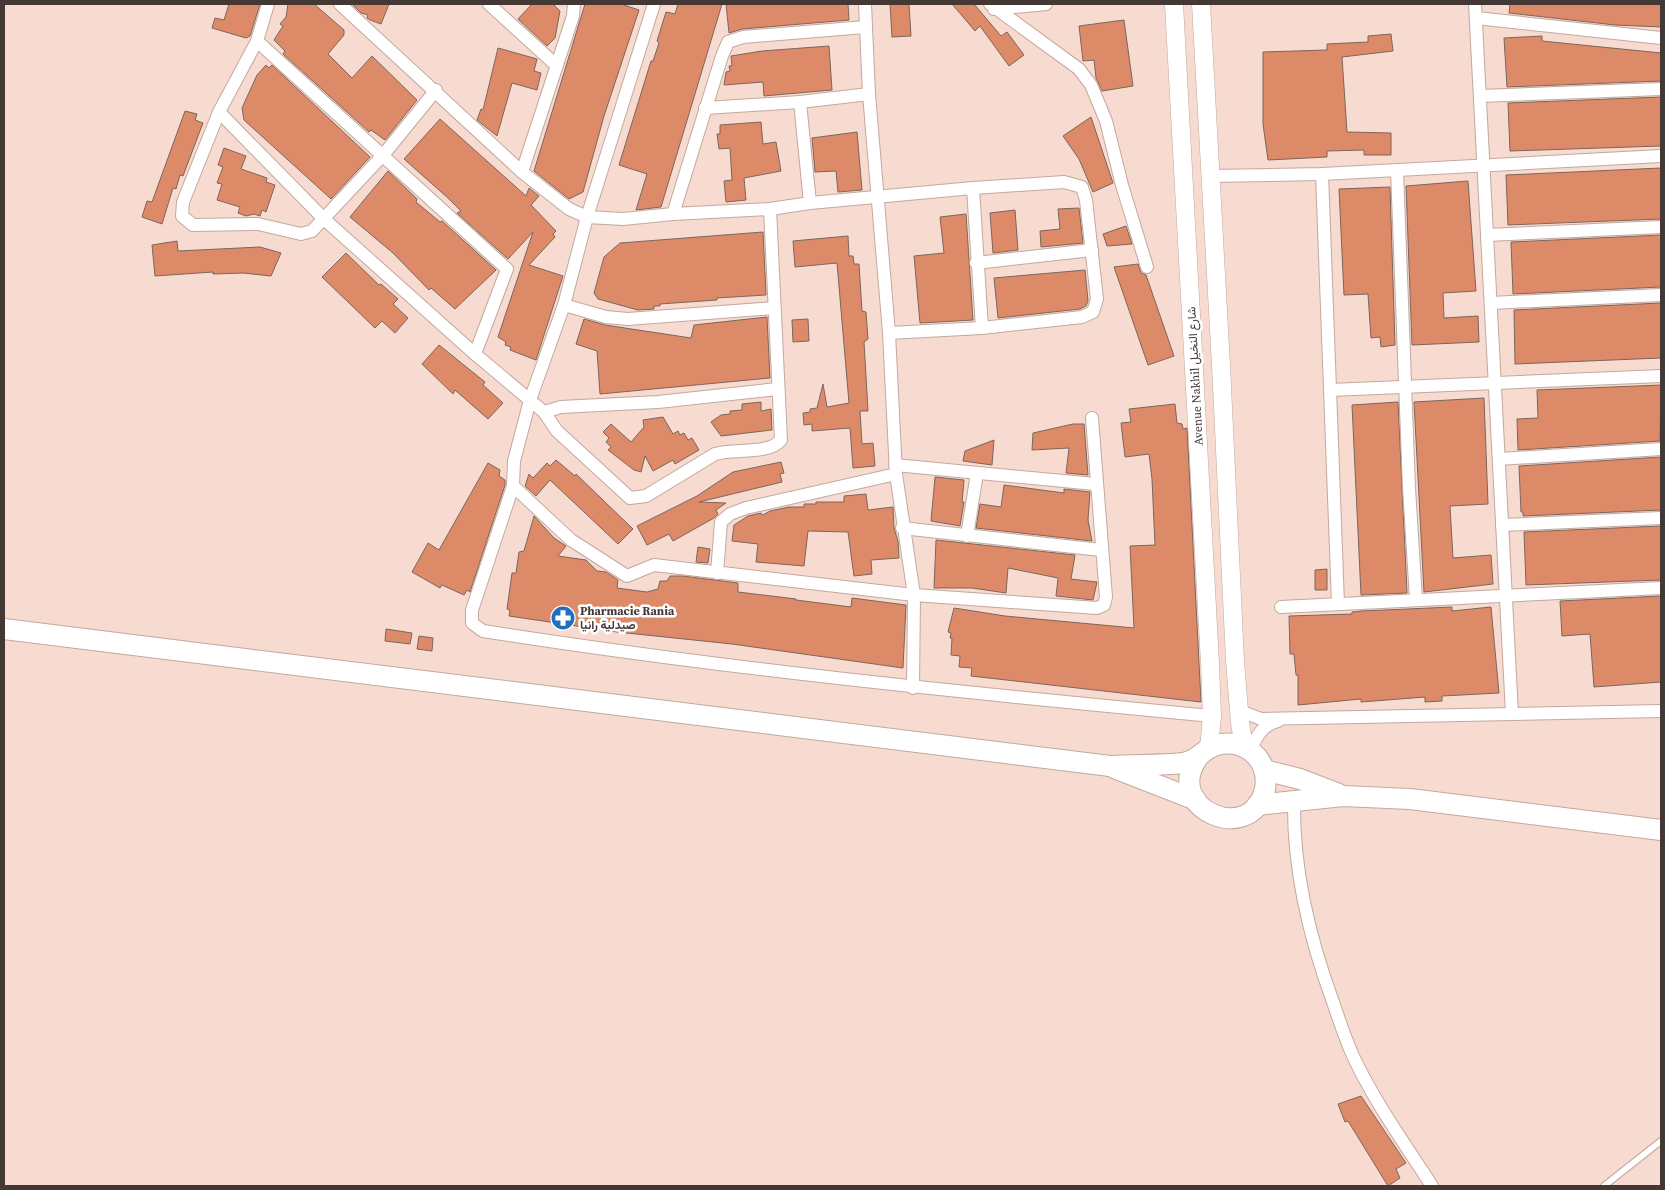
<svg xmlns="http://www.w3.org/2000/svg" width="1665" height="1190" font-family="'Source Serif 4',Vazirmatn,serif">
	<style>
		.building { fill: #dd8a69; stroke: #7d655c }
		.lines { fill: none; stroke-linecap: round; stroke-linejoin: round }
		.lane-casing { stroke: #c3a89e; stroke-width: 8 }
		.street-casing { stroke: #c3a89e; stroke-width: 14 }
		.secondary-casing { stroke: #c3a89e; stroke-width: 19 }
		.primary-casing { stroke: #c3a89e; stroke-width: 22 }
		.lane { stroke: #fff; stroke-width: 6 }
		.street { stroke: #fff; stroke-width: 12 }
		.secondary { stroke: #fff; stroke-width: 18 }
		.primary { stroke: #fff; stroke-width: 20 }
		.labels { text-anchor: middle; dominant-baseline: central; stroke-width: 5; stroke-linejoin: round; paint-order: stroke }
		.street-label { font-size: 12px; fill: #433834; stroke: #fff }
		.poi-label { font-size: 12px; font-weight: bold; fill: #433834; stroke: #fff; text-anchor: start }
	</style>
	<rect width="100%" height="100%" fill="#f7dbd0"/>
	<g class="building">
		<polygon points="229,4 260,4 250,36 246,38 212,28 215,18 224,20"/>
		<polygon points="288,4 314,4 344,30 344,35 328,54 352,78 372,56 417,100 385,140 371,130 369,132 283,54 285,51 274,40 283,26 280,24 286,17"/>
		<polygon points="352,4 389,4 381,24 370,20 367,18 368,15 361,13"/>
		<polygon points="532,4 553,4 560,11 555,38 547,46 518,19"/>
		<polygon points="585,4 621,4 639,10 604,116 583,192 569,199 534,171"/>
		<polygon points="678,4 722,4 661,207 636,210 647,174 619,165 651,61 653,61 659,43 657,41 666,12 675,14"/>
		<polygon points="726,4 848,4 849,20 742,29 729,33"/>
		<polygon points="890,4 909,4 911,36 892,37"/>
		<polygon points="952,4 974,4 1001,36 1007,32 1024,55 1009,66 980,26 975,31"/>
		<polygon points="1510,4 1661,4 1661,27 1615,25 1509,13"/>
		<polygon points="1124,20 1133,86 1102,91 1096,78 1094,60 1083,61 1079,26"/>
		<polygon points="1391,34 1393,51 1342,57 1347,132 1391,133 1391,155 1364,155 1364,150 1327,151 1327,157 1268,160 1263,124 1263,52 1327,50 1327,44 1368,42 1368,36"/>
		<polygon points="1542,36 1542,41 1661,53 1661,81 1507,87 1504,38"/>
		<polygon points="829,46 832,90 764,96 763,82 724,85 726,72 730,71 729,66 732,66 731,56 762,51"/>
		<polygon points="498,48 537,59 534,71 541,73 537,90 512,83 497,136 477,120 481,109 483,110"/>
		<polygon points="266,65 269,68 272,65 370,157 331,199 244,120 242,108 257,75"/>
		<polygon points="1661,97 1661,146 1510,151 1508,103"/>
		<polygon points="185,111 197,114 195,120 203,123 183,176 180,175 176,189 173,188 162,224 142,217 147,201 152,202"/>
		<polygon points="1091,117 1113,183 1093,192 1079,159 1063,136"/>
		<polygon points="440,119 526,196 529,188 539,196 531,205 556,231 553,234 555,237 529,265 563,276 536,360 510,350 511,347 505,345 506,342 498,337 533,232 508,259 457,213 461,211 448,198 404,159"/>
		<polygon points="761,122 763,144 776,142 781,171 744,178 746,200 726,202 724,181 732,180 730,148 719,149 717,134 720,134 720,125"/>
		<polygon points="857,132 862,190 838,192 836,171 815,172 812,138"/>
		<polygon points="224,148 246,156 241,169 267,178 266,182 275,185 266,212 262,210 260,216 254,214 246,216 238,213 240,207 217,200 222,184 217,183 223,167 218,165"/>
		<polygon points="1661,168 1661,219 1508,225 1506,175"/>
		<polygon points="388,171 417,199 416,202 440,222 442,221 496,270 455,309 431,288 429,290 393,253 350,217"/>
		<polygon points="1468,181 1476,291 1443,293 1444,318 1478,316 1479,342 1412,345 1406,186"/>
		<polygon points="1390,187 1395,345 1381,347 1380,337 1371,338 1368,294 1344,295 1339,189"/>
		<polygon points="1079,208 1083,243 1041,247 1040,231 1060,229 1058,209"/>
		<polygon points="1015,210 1018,250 993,253 990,213"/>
		<polygon points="966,214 973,320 920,323 914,256 944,253 940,217"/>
		<polygon points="1126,226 1132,244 1107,246 1103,234"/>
		<polygon points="763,232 766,295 717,298 717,300 660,304 660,306 654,306 654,309 638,310 598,299 594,293 604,257 620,243"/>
		<polygon points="1661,235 1661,287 1513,294 1511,242"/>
		<polygon points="848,236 849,256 853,256 854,264 859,264 862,311 866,312 868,339 864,342 868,411 860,411 862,444 873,443 875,466 853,468 850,428 812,431 812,424 804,425 803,413 810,412 810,409 817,408 823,384 827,407 849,403 837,263 795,267 793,241"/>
		<polygon points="177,241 178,251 260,247 281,253 271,276 243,273 213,274 213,272 155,276 152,245"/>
		<polygon points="346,253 379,285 381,284 398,299 393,304 408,318 395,333 382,321 375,328 322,277"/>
		<polygon points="1138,264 1141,273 1146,275 1174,356 1148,365 1114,267"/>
		<polygon points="1085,270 1088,301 1086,306 1080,309 998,318 994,278"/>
		<polygon points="1661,303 1661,358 1515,364 1514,310"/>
		<polygon points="767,317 770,378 600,394 597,351 576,344 584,319 605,325 691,338 694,325"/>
		<polygon points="808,319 809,341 793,342 792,320"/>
		<polygon points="439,345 485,382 483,385 503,403 488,419 455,390 453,394 422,364"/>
		<polygon points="1661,385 1660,441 1518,450 1517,419 1538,418 1537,390"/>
		<polygon points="1484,398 1488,504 1450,506 1453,558 1491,555 1493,584 1424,592 1414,402"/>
		<polygon points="761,402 761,411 771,409 772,430 721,436 711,422 721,415 730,414 730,411 742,410 742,404"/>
		<polygon points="1398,402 1407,593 1361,595 1352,405"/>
		<polygon points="1175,404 1177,423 1182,424 1183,429 1187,428 1201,702 971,676 972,668 959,667 960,656 951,655 952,638 950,638 951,633 948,632 954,608 1005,616 1134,628 1130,546 1155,545 1152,479 1149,454 1125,457 1121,423 1131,422 1129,409"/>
		<polygon points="663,417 673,434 678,431 680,435 684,433 688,440 692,438 699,450 675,464 673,460 653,471 645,456 641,472 634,470 608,450 611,447 606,442 609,438 603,432 611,424 631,442 644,427 643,420"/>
		<polygon points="1073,424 1084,424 1088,475 1066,473 1069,448 1032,450 1033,433"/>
		<polygon points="994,440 992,465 963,461 965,451"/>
		<polygon points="1661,457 1661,510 1523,516 1523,512 1521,512 1519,466"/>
		<polygon points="556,460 575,476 576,474 633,529 618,544 550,480 536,496 525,486 529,474 533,478 547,463 550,466"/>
		<polygon points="781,462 784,473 780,474 782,482 699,502 726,503 716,510 718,514 714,518 673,541 669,534 647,545 637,526 697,496 733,472"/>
		<polygon points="488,463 500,470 499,476 505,480 505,485 470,592 467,590 464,595 442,585 440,588 412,572 428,543 439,550"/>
		<polygon points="935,477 964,480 962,502 964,502 960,526 931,521"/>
		<polygon points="1004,485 1064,493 1064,489 1090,492 1088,520 1092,541 976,528 980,504 1001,507"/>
		<polygon points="866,494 868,510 893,507 894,528 898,541 899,558 871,560 872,574 854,576 848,532 808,531 804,566 756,562 758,544 732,541 734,525 748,516 761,513 763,515 770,511 789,507 804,507 804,504 816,504 816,502 844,502 844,496"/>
		<polygon points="534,516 554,538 566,546 558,556 586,560 597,571 606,572 618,580 617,588 647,592 658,589 660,581 667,581 670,576 683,576 738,583 738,592 796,599 796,600 851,607 852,598 906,605 903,668 732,644 617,632 509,616 510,610 507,609 512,573 516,573 519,552 524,551"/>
		<polygon points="1661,526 1661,580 1526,585 1524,532"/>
		<polygon points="936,540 1075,555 1071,579 1097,582 1093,600 1056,596 1058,578 1008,568 1006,593 972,588 934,588"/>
		<polygon points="698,547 710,549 708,563 696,562"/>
		<polygon points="1327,569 1327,590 1315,590 1315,570"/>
		<polygon points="1661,596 1661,682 1594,687 1590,634 1562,636 1560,601"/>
		<polygon points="1452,607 1452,611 1491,607 1499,693 1442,696 1442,701 1425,702 1425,697 1361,702 1361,699 1298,705 1298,675 1296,675 1294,654 1290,654 1289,616 1352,614 1352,612 1362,611"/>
		<polygon points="386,629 412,633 410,644 385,641"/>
		<polygon points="419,636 433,638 432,651 417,649"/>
		<polygon points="1361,1096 1406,1163 1396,1169 1400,1178 1388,1186 1348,1121 1345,1122 1338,1104"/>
	</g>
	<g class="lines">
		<defs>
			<polyline id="lane" points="1604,1186 1661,1141"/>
			<g id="street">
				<polyline points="268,4 257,41 219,112 183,202 182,216 193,225 258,224 301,234 312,231 384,154 436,90"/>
				<polyline points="340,4 522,172 569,209 587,217 623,219 673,214 770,209 810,203 973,188 1064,182 1082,187 1086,200 1097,299 1093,312 1082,317 982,328 889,333"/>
				<polyline points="489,4 556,65"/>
				<path d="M654,4L587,217L564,305L530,400L514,461L513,486L472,610V623L483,631C725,669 968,693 1212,716"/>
				<polyline points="865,4 869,94 889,333 896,474 914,595 913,688"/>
				<polyline points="990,4 1079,69 1091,85 1106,121 1122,185 1147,267"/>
				<polyline points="1475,4 1512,714"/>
				<polyline points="994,9 1046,4"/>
				<polyline points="1476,18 1661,38"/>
				<polyline points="257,41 507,269 475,354"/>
				<polyline points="1480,96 1661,89"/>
				<polyline points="705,108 800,102"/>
				<path d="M219,112L324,219L475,354L544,412L557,431L630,498L646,496L715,454C734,448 769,455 781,440L770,209"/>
				<polyline points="1397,170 1409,488 1416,599"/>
				<polyline points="522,172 573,16 574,4"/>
				<polyline points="1322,174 1338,604"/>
				<polyline points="1209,176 1322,174 1661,156"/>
				<polyline points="973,188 982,328"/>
				<polyline points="810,203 800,102 869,94"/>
				<polyline points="673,214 722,56 728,42 743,37 865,27"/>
				<polyline points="1487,235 1661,227"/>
				<polyline points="976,263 1092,250"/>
				<polyline points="1491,303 1661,295"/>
				<polyline points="564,305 606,317 628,319 774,308"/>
				<polyline points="1330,390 1661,376"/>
				<polyline points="544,412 561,407 658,402 777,389"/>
				<polyline points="1499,459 1661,449"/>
				<polyline points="895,465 1095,484"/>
				<polyline points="513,486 571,540 627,576 654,565 914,595 1097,608 1104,605 1106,597 1092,418"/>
				<polyline points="1502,525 1661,518"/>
				<polyline points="902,528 1101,550"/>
				<polyline points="967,536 977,473"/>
				<polyline points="717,573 721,522 730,514 746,508 896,474"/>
				<polyline points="1281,607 1661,588"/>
				<polyline points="1239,703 1243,712 1261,719 1661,711"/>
				<path d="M1250,750C1257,736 1262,725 1278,721"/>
				<path d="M1294,801C1293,871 1309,937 1333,1002C1339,1020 1345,1038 1353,1056C1374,1101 1405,1144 1432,1186"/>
			</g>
			<g id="secondary">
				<polyline points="1174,4 1210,663 1212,716 1209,748"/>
				<polyline points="1201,4 1221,365 1235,661 1240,723 1244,747"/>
			</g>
			<g id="primary">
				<path d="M4,629L1110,766C1134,764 1159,766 1183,763C1195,761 1199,755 1208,749C1224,739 1245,743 1257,757C1264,765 1267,777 1265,789C1252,847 1163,809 1197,759"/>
				<polyline points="1114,768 1196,800"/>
				<polyline points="1264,770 1300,779 1339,794"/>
				<polyline points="1257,805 1343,796 1410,799 1661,830"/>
			</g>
		</defs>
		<use href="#lane" class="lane-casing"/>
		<use href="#street" class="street-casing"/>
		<use href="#secondary" class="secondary-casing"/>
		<use href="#primary" class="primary-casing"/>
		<use href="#lane" class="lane"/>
		<use href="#street" class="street"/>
		<use href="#secondary" class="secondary"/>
		<use href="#primary" class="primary"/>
	</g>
	<defs>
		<symbol id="pharmacy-disc" viewBox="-11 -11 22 22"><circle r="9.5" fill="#206fbe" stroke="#fff"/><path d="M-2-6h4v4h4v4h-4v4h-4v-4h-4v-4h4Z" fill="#fff"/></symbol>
	</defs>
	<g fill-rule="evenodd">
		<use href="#pharmacy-disc" x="549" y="604" width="28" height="28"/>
	</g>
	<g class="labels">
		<g class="street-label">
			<text transform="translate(1195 376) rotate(-93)">Avenue Nakhil شارع النخيل</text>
		</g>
		<g class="poi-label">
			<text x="580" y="611">Pharmacie Rania<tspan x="580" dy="14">صيدلية رانيا</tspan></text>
		</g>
	</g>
	<rect width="1665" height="1190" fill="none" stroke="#433834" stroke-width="10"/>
</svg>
